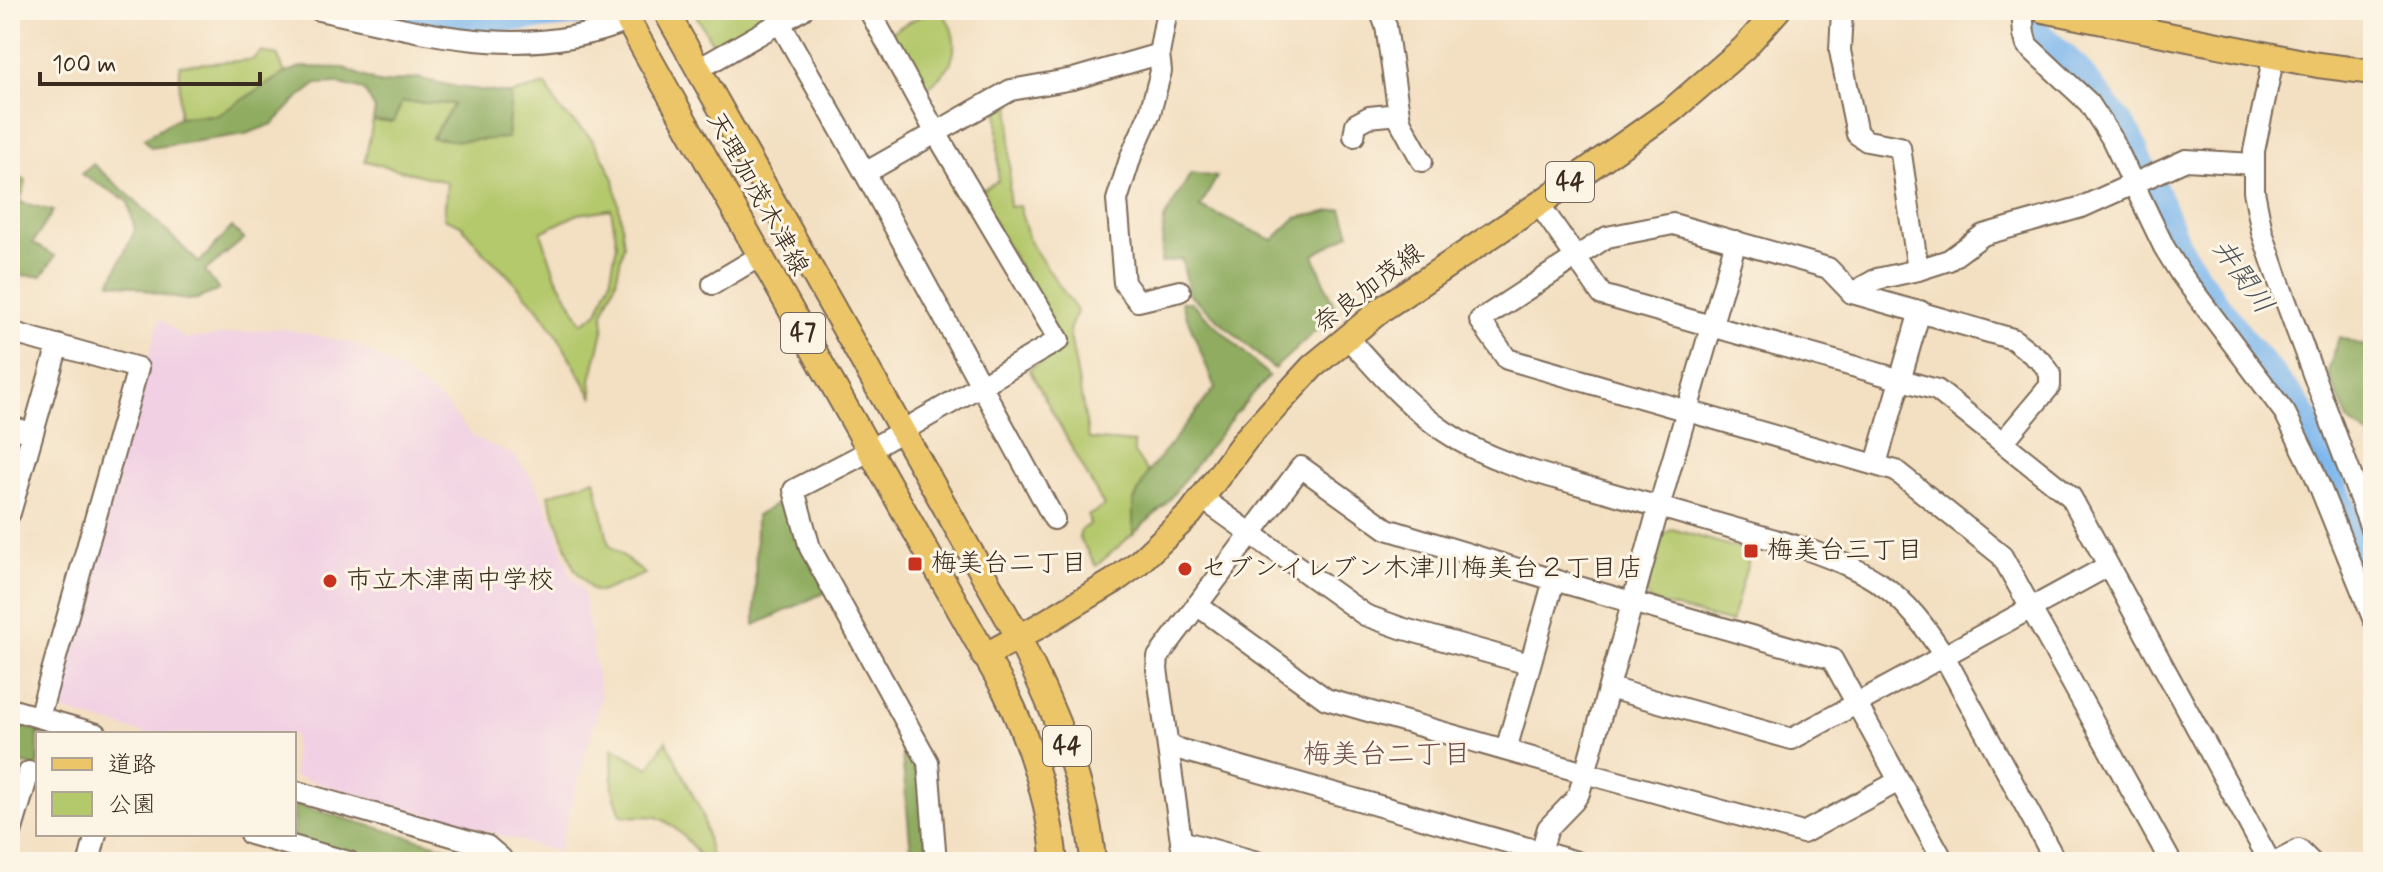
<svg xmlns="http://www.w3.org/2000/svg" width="2383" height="872" font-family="Mynerve,'Klee One',sans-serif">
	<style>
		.built { fill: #f1d0e3 }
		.green { fill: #b4c86c; stroke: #787945; stroke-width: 2; fill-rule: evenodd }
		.forest { fill: #8fac60; stroke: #656b3f; stroke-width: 2 }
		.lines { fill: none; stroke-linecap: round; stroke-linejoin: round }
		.river { stroke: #7db7ee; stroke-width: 26 }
		.minor-casing { stroke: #7b6957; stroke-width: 24 }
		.major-casing { stroke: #7b6957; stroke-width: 28 }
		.minor { stroke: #fff; stroke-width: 20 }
		.major { stroke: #edc569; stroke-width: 24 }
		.poi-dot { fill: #c8321e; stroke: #fcf5e5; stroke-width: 3 }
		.labels { text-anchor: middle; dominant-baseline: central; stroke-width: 6; stroke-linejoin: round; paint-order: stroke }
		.shield { fill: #fcf5e5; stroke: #75675a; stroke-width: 2 }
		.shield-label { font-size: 24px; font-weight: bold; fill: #3b2a1e }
		.street-label { font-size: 26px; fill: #3b2a1e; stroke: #fcf5e5 }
		.poi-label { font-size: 26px; fill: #3b2a1e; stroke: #fcf5e5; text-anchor: start }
		.water-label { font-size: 28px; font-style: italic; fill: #4f545c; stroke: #fcf5e5 }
		.neighbourhood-label { font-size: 28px; fill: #6f4e4e; stroke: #fcf5e5 }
	</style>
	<rect width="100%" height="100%" fill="#fcf5e5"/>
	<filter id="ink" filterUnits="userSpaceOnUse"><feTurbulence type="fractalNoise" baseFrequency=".0125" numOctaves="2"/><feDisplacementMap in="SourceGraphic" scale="16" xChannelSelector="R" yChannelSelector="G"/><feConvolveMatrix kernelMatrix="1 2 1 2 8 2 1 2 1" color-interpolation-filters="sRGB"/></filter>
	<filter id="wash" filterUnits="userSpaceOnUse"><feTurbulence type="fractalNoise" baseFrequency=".006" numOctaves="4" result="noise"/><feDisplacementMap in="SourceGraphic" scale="32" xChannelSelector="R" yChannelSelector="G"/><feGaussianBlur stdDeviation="1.8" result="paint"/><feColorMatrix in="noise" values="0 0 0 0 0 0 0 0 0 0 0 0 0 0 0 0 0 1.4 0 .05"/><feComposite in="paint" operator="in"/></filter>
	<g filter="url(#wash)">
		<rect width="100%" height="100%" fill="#f3dfc1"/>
		<polygon class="built" points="160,318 185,339 280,328 353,343 402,371 442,401 474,437 515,456 533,479 555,524 570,574 583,589 601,699 558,852 294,776 294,734 147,734 54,708 50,701"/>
		<g class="green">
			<polygon points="693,10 785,10 720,46 713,44"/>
			<path d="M931,10H939C953,22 959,46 950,64C944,75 932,84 923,92L889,33Z"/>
			<polygon points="261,52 277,55 285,73 218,115 179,117 180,65 252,60"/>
			<path d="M546,85L559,109L591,138L604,159L614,179L619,207L624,244L616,281L603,313L604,327L591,380L593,398L558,337L539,309L502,269L486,255L461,225L444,218L447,182L365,161L373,121L393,122L402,102L455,104L432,137H507L511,94ZM611,209L617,244L610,281L598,312L582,323L555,274L541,232L578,214Z"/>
			<polygon points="1011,97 1009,207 1019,206 1030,243 1077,311 1069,330 1089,439 1134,443 1134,453 1148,472 1133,503 1133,534 1096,566 1079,537 1081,530 1090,524 1088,516 1104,506 1029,369 1063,349 978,192 998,181 998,104"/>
			<polygon points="595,479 609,545 645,574 600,592 592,590 574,568 548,495"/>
			<polygon points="1672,529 1751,552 1731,623 1650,601 1646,593 1663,535"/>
			<path d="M666,740L702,813L712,862H703C695,847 671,820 655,817C644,815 635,818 621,815L613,791L612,747L649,768Z"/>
		</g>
		<g class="forest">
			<polygon points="301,67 344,68 381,84 417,78 457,87 511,94 507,138 460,141 432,138 454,104 402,102 393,122 373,121 375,109 364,90 337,83 317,84 297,99 273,124 246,134 151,148 144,138 179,117 218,115 285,73"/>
			<polygon points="93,164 138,203 199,263 232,227 244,239 205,271 219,290 197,299 187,300 165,296 129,285 110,283 135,230 128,201 81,174"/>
			<polygon points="1191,173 1217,177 1200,207 1273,240 1296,218 1342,209 1350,233 1314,255 1336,312 1274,369 1189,294 1182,259 1161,263 1164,219"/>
			<polygon points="10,175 26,180 20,202 53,211 33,243 55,256 42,276 10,275 10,220 13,208 10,206"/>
			<polygon points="1181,302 1191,302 1269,376 1236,413 1164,506 1133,534 1133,503 1148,472 1215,388"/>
			<polygon points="2339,337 2373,349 2373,438 2349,422 2328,372"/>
			<polygon points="787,498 826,592 755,625 756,516"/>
			<polygon points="899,722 919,757 928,862 912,862"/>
			<polygon points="10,723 48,734 38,734 38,768 10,760"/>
			<polygon points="294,804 481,857 484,862 367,862 269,834 294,834"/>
		</g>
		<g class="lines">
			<g class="river">
				<path d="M406,10C468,24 529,20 591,11"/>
				<polyline points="2034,29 2075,66 2122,125 2129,135 2139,161 2153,184 2177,244 2196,275 2246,344 2294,400 2309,423 2373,579"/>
			</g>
		</g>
	</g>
	<g filter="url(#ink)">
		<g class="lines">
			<defs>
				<g id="minor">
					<path d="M319,10C426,33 521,63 628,21"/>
					<polyline points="869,10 936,133 1059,340 854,459 794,490 810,548 928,762 936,862"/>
					<polyline points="1167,10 1159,54 1161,71 1150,113 1131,156 1117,200 1124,283 1138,301 1180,291"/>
					<polyline points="1380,10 1386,26 1400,121 1422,161"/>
					<polyline points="1842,10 1840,51 1857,134 1867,141 1900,147 1918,270 1949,260 1983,235 2082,207 2186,160 2254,164"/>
					<polyline points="2022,10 2024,34 2027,45 2089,103 2111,137 2164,247 2180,273 2285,413 2313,470 2373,618"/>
					<polyline points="780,23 865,173 1054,519"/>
					<polyline points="2274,55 2254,151 2254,191 2262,232 2282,291 2373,534"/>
					<polyline points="697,70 802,10"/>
					<polyline points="1354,136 1356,124 1369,117 1399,114"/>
					<polyline points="865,173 1011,90 1073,79 1159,54"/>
					<polyline points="1539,204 1602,295 1937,390 2071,497 2270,862"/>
					<polyline points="1736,241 1655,521 1585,773 1803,833 1899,781"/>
					<polyline points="713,284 760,256"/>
					<polyline points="1852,293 1877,279 1918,270"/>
					<polyline points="10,332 138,368 39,717"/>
					<path d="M1348,338C1378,371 1407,406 1444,431C1492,464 1549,476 1603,491C1670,510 1737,529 1803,548C1874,573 1904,591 1944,656L2056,862"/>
					<polyline points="10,427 32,433"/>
					<polyline points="2003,442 2050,386 2050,373 2042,362 2013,339 1852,293 1828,268 1673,224 1607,237 1480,320 1507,359 1896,471 2002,556 2171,862"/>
					<polyline points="1876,464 1920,311"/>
					<polyline points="1203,499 1365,615 1401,628 1529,664"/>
					<polyline points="10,513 58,345"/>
					<polyline points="1197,605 1326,699 1585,773 1579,793 1574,801 1548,828 1538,862"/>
					<polyline points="1609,688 1792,739 2108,566"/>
					<polyline points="10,709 97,734"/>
					<polyline points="1168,746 1577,862"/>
					<polyline points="1506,750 1554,580"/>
					<polyline points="294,791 487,846 501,858 501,862"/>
					<polyline points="250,834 349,862"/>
					<polyline points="10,836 29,772"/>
					<polyline points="1181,841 1257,862"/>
					<polyline points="89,862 96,834"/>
					<polyline points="1184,862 1157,669 1158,657 1301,467 1387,529 1554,580 1832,659 1944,862"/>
					<polyline points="2276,862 2299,850 2311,862"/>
				</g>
				<g id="major">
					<path d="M622,10L1003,687C1031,743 1049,800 1055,862"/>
					<path d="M665,10L1019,638C1053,709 1087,782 1093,862"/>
					<polyline points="2043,10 2318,65 2373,72"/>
					<polyline points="984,656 1039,626 1114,581 1137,564 1190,514 1246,439 1312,367 1382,309 1539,204 1672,110 1744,48 1778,10"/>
				</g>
			</defs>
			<use href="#minor" class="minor-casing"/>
			<use href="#major" class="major-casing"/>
			<use href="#minor" class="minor"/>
			<use href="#major" class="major"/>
		</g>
	</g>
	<g class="poi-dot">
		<rect x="1743" y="543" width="16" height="16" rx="4"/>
		<rect x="907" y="556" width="16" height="16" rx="4"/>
		<circle cx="1185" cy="569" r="8"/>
		<circle cx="330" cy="581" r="8"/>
	</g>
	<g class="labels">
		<g class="shield">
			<rect x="1546" y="162" width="48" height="40" rx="6"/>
			<rect x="781" y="313" width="44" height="40" rx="6"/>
			<rect x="1043" y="726" width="48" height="40" rx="6"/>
		</g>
		<g class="shield-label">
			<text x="1570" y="182">44</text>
			<text x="803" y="333">47</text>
			<text x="1067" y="746">44</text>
		</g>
		<g class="street-label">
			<text transform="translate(757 194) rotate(61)">天理加茂木津線</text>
			<text transform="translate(1369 289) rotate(-37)">奈良加茂線</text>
		</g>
		<g class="poi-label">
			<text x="1767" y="551">梅美台三丁目</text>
			<text x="931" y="564">梅美台二丁目</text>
			<text x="1201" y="569">セブンイレブン木津川梅美台２丁目店</text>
			<text x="346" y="581">市立木津南中学校</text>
		</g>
		<g class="water-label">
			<text transform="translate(2242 277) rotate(55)">井関川</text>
		</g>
		<g class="neighbourhood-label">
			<text x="1387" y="755">梅美台二丁目</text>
		</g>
	</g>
	<rect width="2383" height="872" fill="none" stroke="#fcf5e5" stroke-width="40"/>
	<rect x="36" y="732" width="260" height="104" fill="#fcf5e5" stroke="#afa495" stroke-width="2"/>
	<rect x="52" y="758" width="40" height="12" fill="#edc569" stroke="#afa495" stroke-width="2"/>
	<text x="108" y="772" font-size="24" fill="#3b2a1e">道路</text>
	<rect x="52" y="792" width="40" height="24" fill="#b4c86c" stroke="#afa495" stroke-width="2"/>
	<text x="108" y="812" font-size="24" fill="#3b2a1e">公園</text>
	<path d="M40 72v12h220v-12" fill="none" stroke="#3b2a1e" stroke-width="4"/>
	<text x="52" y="72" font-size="24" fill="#3b2a1e" stroke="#fcf5e5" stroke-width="6" paint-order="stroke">100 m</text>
</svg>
